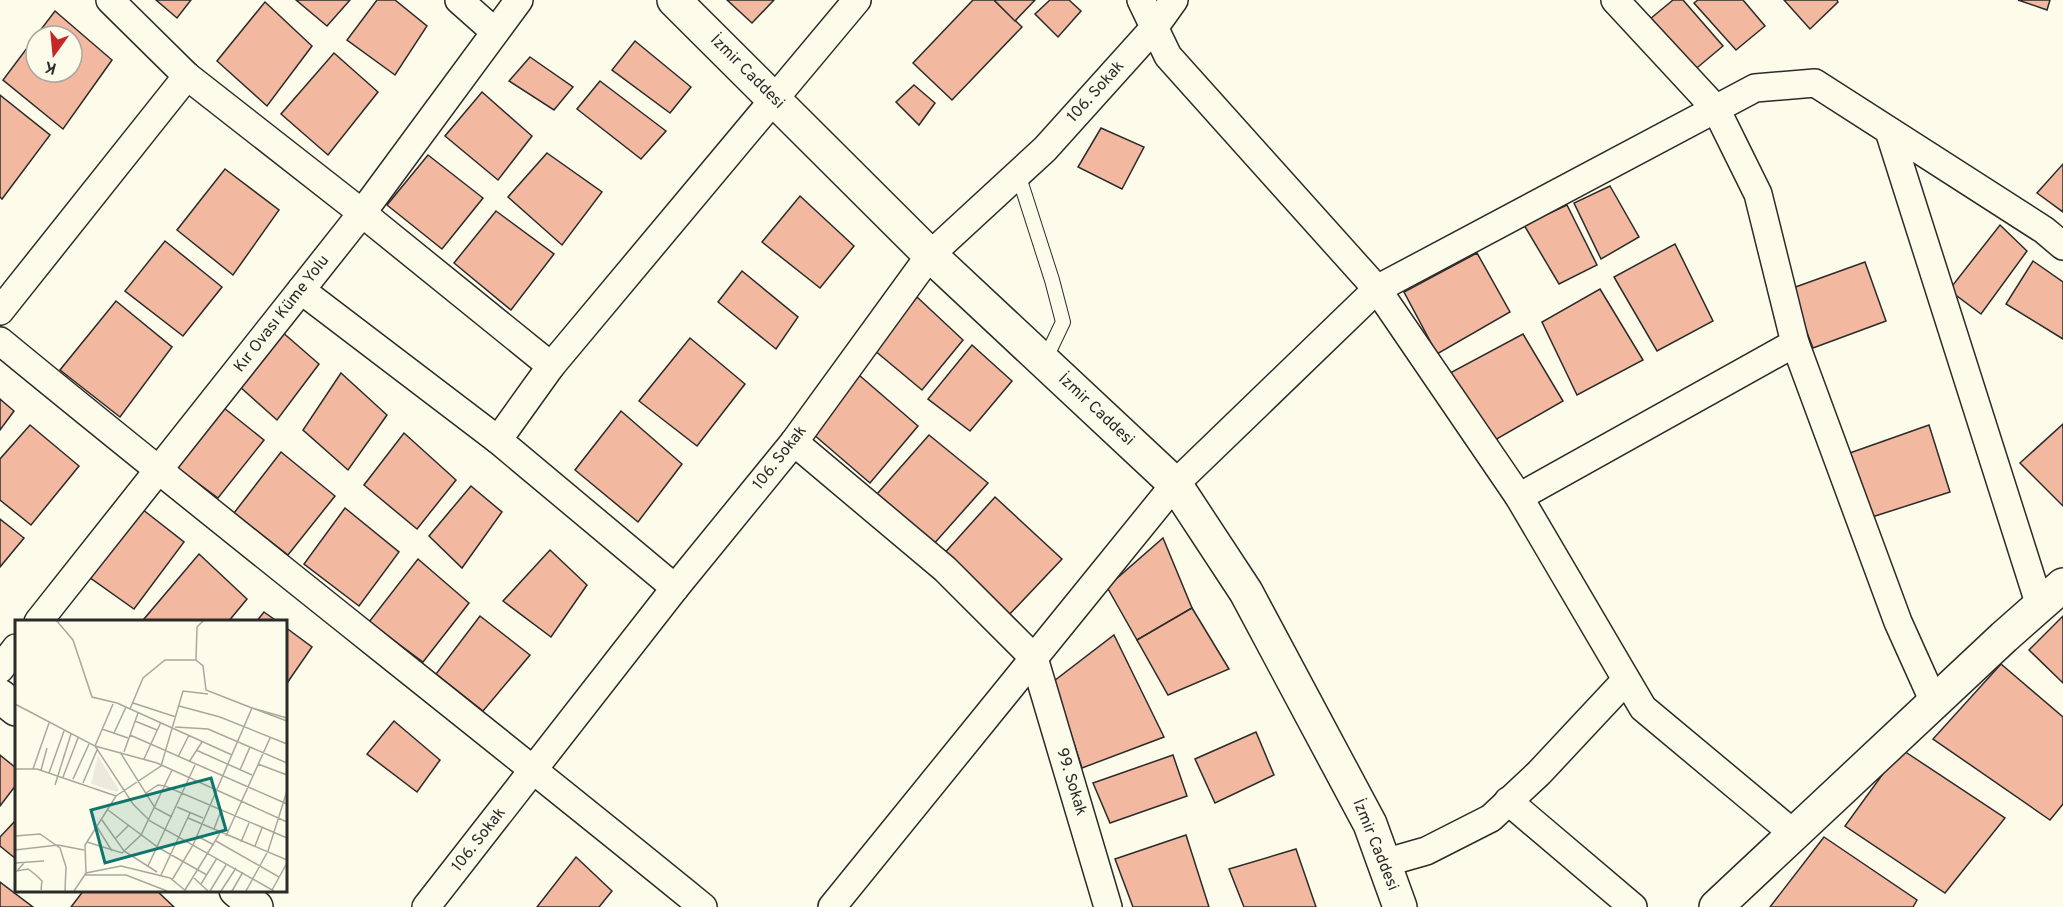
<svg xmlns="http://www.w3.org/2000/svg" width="2063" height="907" font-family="Overpass,sans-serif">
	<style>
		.building { fill: #f2b8a0; stroke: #2b2b2b; stroke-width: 1.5 }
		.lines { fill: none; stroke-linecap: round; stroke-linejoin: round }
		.lane-casing { stroke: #2b2b2b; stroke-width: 16 }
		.street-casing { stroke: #2b2b2b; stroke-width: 30 }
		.secondary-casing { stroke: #2b2b2b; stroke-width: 36 }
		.primary-casing { stroke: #2b2b2b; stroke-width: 36 }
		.lane { stroke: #fdfbea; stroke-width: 14 }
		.street { stroke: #fdfbea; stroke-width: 27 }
		.secondary { stroke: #fdfbea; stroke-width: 33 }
		.primary { stroke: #fdfbea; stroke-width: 33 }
		.labels { text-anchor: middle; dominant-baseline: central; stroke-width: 4.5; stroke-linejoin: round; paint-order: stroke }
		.street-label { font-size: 16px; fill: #2b2b2b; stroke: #fdfbea }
		.inset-road { fill: none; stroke: #a9a89e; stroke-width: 1.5 }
		.view { fill: #0f766e; fill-opacity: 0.15; stroke: #0f766e; stroke-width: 3 }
		.inset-edge { fill: none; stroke: #2b2b2b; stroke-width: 3 }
	</style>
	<rect width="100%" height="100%" fill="#fdfbea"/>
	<g class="building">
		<polygon points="156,0 191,0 177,18"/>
		<polygon points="296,0 350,0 327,26"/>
		<polygon points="377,0 395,0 427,26 395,75 347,40"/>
		<polygon points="727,0 774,0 752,23"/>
		<polygon points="973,0 994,0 1022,27 952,100 913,63"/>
		<polygon points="996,0 1035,0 1015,21 995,1"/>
		<polygon points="1050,0 1069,0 1081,11 1058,37 1035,14"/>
		<polygon points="1673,0 1683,0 1723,46 1692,72 1650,19"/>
		<polygon points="1698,0 1743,0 1765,26 1736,50 1694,3"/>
		<polygon points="1784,0 1837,0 1838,2 1810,29"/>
		<polygon points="2018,0 2050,0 2047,10"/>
		<polygon points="265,2 312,46 267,106 217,61"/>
		<polygon points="55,11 112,60 63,129 3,80 36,36 36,72 72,72 72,36 36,36"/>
		<polygon points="635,41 691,87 670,113 612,70"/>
		<polygon points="334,53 378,92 328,155 281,114"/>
		<polygon points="530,57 573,87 554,110 509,81"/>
		<polygon points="600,81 666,131 641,159 577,109"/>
		<polygon points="914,85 935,103 919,125 896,102"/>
		<polygon points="482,92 532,136 498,180 445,136"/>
		<polygon points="0,95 50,135 2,199 0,197"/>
		<polygon points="1101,128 1144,147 1122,189 1078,167"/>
		<polygon points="547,153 602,192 562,245 508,197"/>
		<polygon points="428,155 483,198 442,249 387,205"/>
		<polygon points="2063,164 2063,212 2037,193"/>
		<polygon points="225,169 279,210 233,275 177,230"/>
		<polygon points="1610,186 1639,237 1601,259 1574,203"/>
		<polygon points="800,196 854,246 820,288 762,242"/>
		<polygon points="1567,205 1597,265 1559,284 1524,225"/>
		<polygon points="496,211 554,254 511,310 454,263"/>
		<polygon points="2000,225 2027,251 1981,314 1949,290"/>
		<polygon points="165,241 222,287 183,336 125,291"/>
		<polygon points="1675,244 1713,321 1657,351 1614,277"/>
		<polygon points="1477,253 1510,312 1437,354 1404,292"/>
		<polygon points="2033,261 2063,282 2063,339 2006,304"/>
		<polygon points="1865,262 1886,321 1813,348 1790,289"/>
		<polygon points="742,271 798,317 776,349 718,302"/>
		<polygon points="1600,289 1643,360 1577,395 1542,322"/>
		<polygon points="917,297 963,340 922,390 874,350"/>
		<polygon points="116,301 172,347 120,417 60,370"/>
		<polygon points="281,331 319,364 277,420 239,386"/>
		<polygon points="1523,334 1563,401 1488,444 1450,373"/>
		<polygon points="690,338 745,384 697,446 639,401"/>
		<polygon points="972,345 1012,381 970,431 928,399"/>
		<polygon points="852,369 918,426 870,483 806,428"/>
		<polygon points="341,373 387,415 348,470 303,430"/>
		<polygon points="0,399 14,411 0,430"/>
		<polygon points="224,408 264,440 218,498 175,466"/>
		<polygon points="621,411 682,464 638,522 575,470"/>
		<polygon points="2063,424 2063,506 2020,463"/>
		<polygon points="30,425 79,466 31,525 0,500 0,459"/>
		<polygon points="1929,425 1950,492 1872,517 1847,454"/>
		<polygon points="404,433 456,480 417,529 364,485"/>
		<polygon points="929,435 988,483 932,546 877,494"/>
		<polygon points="281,452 335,496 288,555 234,513"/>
		<polygon points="471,486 502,512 462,568 429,536"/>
		<polygon points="995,497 1062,559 1008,616 941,557"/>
		<polygon points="345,508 399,552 359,606 304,564"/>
		<polygon points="142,509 184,542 134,609 89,577"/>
		<polygon points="0,519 24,538 0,567"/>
		<polygon points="1163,538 1192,608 1137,640 1107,587"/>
		<polygon points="550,550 587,585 551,637 503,601"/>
		<polygon points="199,554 247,599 228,622 148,622 144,619"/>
		<polygon points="418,559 469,603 423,662 369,622"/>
		<polygon points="1192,608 1229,669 1168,695 1137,640"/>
		<polygon points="264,612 278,622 256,622"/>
		<polygon points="480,616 530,655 483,711 436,674"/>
		<polygon points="2063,616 2063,683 2029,650"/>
		<polygon points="285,627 312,647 285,686"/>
		<polygon points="1114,635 1164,737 1082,768 1054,681"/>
		<polygon points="2001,664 2063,717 2063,804 2050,820 1933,739"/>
		<polygon points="394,721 440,760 417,792 367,754"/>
		<polygon points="1256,732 1274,775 1215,803 1195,759"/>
		<polygon points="1901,749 2005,818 1945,893 1845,826"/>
		<polygon points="0,755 16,768 16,785 0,806"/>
		<polygon points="1173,755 1187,796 1110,823 1093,783"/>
		<polygon points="16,820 16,859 0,846 0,837"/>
		<polygon points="1186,835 1209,907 1133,907 1115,859"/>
		<polygon points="1824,837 1917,900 1913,907 1770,907"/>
		<polygon points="1296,849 1316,907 1244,907 1229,869"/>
		<polygon points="576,857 612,891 599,907 537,907"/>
		<polygon points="0,882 33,907 0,907"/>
		<polygon points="84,890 156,890 174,907 71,907"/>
	</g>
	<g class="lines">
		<defs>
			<polyline id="lane" points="1018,174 1052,280 1063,322 1044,362"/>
			<g id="street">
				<polyline points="110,0 187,76 362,213 551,366"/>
				<polyline points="459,0 495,32"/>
				<polyline points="1141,0 1168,56 1377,289 1519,497 1643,708 1794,834"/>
				<polyline points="1615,0 1716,109 1758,194 1795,343 1898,622 1934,702"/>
				<polyline points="1889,131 2040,606"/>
				<polyline points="301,290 498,440 675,588"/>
				<polyline points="0,311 187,76"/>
				<path d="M0,341C232,532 470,717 703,907"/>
				<polyline points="498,440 551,366 857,0"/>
				<polyline points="794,442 945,569 1034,658 1108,907"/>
				<polyline points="1519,497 1795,343"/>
				<polyline points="38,622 362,213 519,0"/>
				<polyline points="0,669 16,648"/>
				<polyline points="1508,801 1633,907"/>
				<polyline points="1384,863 1426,851 1491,818 1539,773 1626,680"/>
				<polyline points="426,907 675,588 794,442 930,255 1045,149 1154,28 1174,0"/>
				<polyline points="832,907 1175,484 1377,289 1755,88 1815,83 2044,230 2063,246"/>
			</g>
			<g id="secondary">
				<polyline points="0,696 16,709"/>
				<polyline points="236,890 256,907"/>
				<polyline points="1716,907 2004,637 2063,585"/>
			</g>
			<polyline id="primary" points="674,0 930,255 1175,484 1246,592 1370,824 1400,907"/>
		</defs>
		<use href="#lane" class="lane-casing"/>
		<use href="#street" class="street-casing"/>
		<use href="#secondary" class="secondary-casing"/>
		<use href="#primary" class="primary-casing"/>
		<use href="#lane" class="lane"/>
		<use href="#street" class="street"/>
		<use href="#secondary" class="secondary"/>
		<use href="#primary" class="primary"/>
	</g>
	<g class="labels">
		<g class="street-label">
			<text transform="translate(747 72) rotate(45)">İzmir Caddesi</text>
			<text transform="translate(1096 92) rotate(-48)">106. Sokak</text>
			<text transform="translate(282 314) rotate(-52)">Kır Ovası Küme Yolu</text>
			<text transform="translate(1096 410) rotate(43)">İzmir Caddesi</text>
			<text transform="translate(780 458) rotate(-52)">106. Sokak</text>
			<text transform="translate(1071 782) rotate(73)">99. Sokak</text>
			<text transform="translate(479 840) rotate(-52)">106. Sokak</text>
			<text transform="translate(1375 845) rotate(68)">İzmir Caddesi</text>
		</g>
	</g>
	<g transform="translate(15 620)">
		<rect width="272" height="272" fill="#fdfbea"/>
		<path d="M83,136L104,170L102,172L76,164Z" fill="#ecebdb"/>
		<path class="inset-road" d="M41,0L58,20L77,77L102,83L217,135M118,83L161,97M0,84L80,126L118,184L135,201L259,271M164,86L205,97L272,124M115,89L128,58L150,40H181M272,98L237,88L272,101M120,101L142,110M160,107L193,109L272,143M87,109L113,118M99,113L111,87M115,115L272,184M80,126L98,84M80,126L142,143L272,202M181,130L237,155M105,132L140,188L157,197M109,132L123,93M163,137L174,115M129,139L146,102M174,142L187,122M243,144L272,155M0,149H22L101,176M18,149L34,103M26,150L32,128M225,150L235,127M34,153L49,111M48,157L63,118M58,159L74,124M68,163L82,130M40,165L56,114M131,173L143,165L150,166L272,218M162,187L188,198M93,190L144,228L192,255M173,198L272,240M87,200L109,231L142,252M82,207L97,231M199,209L206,191M0,216L25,214L45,228L51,247L50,271M182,216L199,225M211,216L255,118M101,218L114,205M201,221L264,257M72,222L107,233L126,215L157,150M226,222L234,203M240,226L247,208M0,230L43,225L69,230M0,243L29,241M9,243L2,251L13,249L21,255L27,261L26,270M133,246L180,145M71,253L70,225L101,176L146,146L168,71L193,74M69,255H111L152,271M146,255L175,193M179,258L193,271M157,260L178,225L237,88L191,70L188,46L181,40L182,7L189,0M186,264L202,238M170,270L205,213M257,270L272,243M59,271L71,253L106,246L155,258L171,271M195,271L211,245M206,271L221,248M217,271L228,252M231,271L253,231L272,171"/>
		<path class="view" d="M196,158L211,210L90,243L76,190Z"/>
		<rect width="272" height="272" class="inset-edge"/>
	</g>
	<g transform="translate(54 54) rotate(195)"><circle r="28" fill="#fdfbea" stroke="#a9a89e" stroke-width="1.5"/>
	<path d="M0-4.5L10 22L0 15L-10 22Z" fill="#c62828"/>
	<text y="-9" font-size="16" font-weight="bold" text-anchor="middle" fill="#2b2b2b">K</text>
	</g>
</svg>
